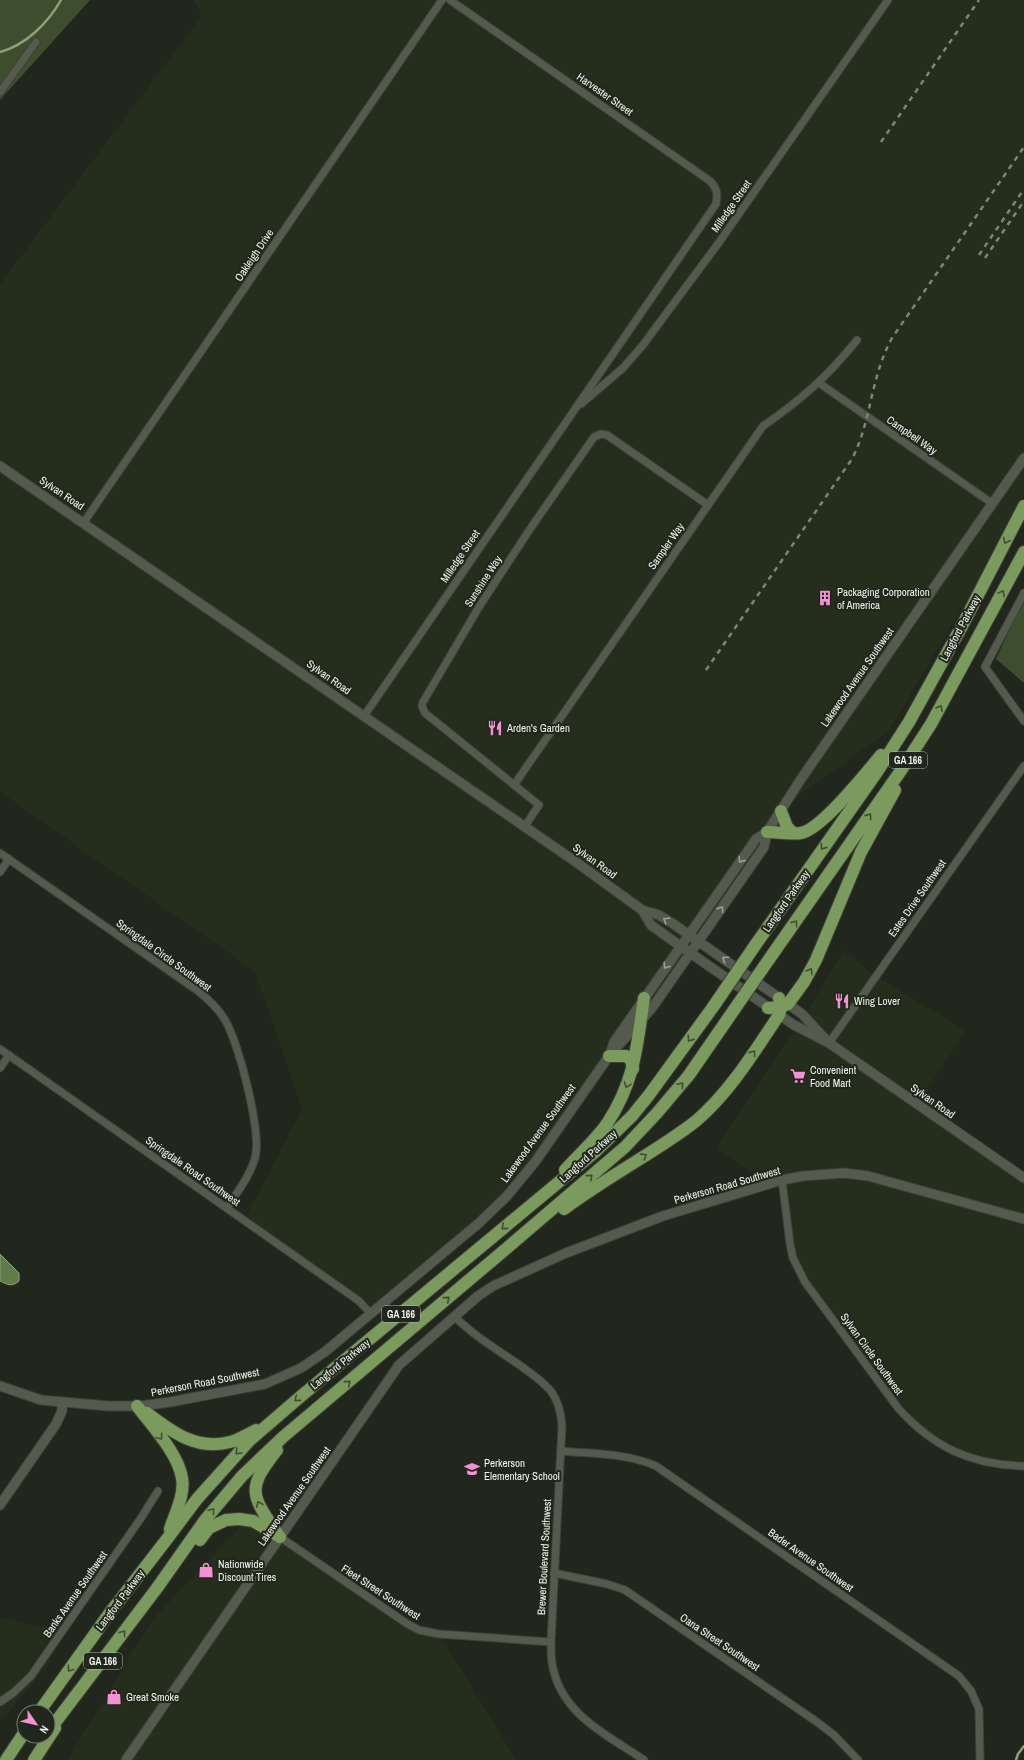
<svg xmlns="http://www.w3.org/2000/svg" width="1024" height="1760" font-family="'Archivo Narrow',sans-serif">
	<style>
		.built { fill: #252e1c }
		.green { fill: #3d4d2d }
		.water { fill: #627b4a; stroke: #8d9f7b }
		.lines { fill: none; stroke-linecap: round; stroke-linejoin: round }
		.stream { stroke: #8d9f7b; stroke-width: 2.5 }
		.street-casing { stroke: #3d4239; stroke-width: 9 }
		.secondary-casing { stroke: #3d4239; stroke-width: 11 }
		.highway-casing { stroke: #3d4239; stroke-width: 14 }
		.street { stroke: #545b4e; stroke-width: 7 }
		.secondary { stroke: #545b4e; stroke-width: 9 }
		.highway { stroke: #7b9a5d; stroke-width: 12 }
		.rail { stroke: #7f847b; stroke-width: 2.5; stroke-dasharray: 5 5; stroke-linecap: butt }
		.highway-bridge-casing { stroke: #3d4239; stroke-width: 14; stroke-linecap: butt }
		.highway-bridge { stroke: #7b9a5d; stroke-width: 12 }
		.oneway { stroke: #404f33 }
		.oneway2 { stroke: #9aa095 }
		.labels { text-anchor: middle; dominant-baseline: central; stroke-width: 4; stroke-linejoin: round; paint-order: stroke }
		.shield { fill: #21271c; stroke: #b2b6ae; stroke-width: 1 }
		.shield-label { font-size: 10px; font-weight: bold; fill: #f0f4ec }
		.street-label { font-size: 11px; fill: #f0f4ec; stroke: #21271c }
		.poi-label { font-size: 11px; fill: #f0f4ec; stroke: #21271c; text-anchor: start }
	</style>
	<rect width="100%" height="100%" fill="#21271c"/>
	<g class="built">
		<polygon points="193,0 1024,0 1024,495 1009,528 888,732 775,812 499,1207 371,1306 246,1217 302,1109 255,971 21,807 0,791 0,284 202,16"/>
		<polygon points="844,950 871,973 966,1031 917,1105 1024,1178 1024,1461 984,1462 925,1429 853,1352 795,1255 788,1186 749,1171 716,1148 798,1026"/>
		<polygon points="249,1518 393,1614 439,1633 516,1760 67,1760 153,1619"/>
		<polygon points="0,1618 65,1632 44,1670 0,1722"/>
	</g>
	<g class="green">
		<polygon points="0,0 90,0 0,100"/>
		<polygon points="1024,597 1024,683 996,659"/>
	</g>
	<path class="water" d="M0,1254L19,1273V1281C12,1287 8,1285 0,1281Z"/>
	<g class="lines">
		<g class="stream">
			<path d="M0,52C26,45 48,23 61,0"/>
			<polyline points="1016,1760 1018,1754 1024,1746"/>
		</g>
		<defs>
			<g id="street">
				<polyline points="0,92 36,42"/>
				<polyline points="819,383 993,504"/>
				<polyline points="581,404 623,368 643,345 720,241 888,0"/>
				<polyline points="84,522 442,0"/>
				<polyline points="1024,593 985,667 1024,721"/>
				<path d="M364,716L716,204C718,194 717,188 710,181L450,0"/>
				<path d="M514,785L763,426C801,400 828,376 857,340"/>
				<polyline points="525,826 539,805 425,713 422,706 423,702 479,607 530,529 594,437 601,434 607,435 708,505"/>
				<path d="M0,853L198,991C208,999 218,1008 225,1020C239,1043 262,1133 255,1158C250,1176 237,1192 227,1208"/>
				<polyline points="0,872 9,859"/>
				<polyline points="829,1043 1024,766"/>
				<polyline points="0,1049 359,1301 371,1314"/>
				<polyline points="0,1068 9,1055"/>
				<path d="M782,1180L790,1244L793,1258L805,1282L898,1408C933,1447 971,1465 1024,1466"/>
				<path d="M454,1316C473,1335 496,1349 518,1364C529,1372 540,1379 549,1389C558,1399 561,1413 562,1426L551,1642C551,1649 551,1656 552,1663C560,1714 606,1734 644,1760"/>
				<path d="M561,1451C593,1454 626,1453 656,1466L959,1676L971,1691L979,1709L980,1760"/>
				<polyline points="280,1537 406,1623 419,1630 439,1634 551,1642"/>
				<polyline points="554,1573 607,1584 625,1590 817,1722 834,1735 858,1760"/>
				<polyline points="0,1702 13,1693 31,1676 141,1518 158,1491"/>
			</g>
			<g id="secondary">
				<polyline points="0,466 576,862 642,910 659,915 672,923 788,1004 802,1014 829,1043"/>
				<polyline points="642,910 651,925 676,943 794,1025 829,1043 1024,1178"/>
				<polyline points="611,1051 614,1042 756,839 767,832"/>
				<polyline points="0,1386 41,1400 108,1406 141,1406 170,1402 265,1384 301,1368 326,1351 479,1223 507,1196 535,1162 609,1056 652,1008 764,847 767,832 801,779 1024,458"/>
				<polyline points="0,1505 56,1424 62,1411 62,1402"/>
				<polyline points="126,1760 399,1365 478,1296 493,1286 566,1253 663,1216 782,1180 803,1176 844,1173 868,1176 1024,1219"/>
			</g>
			<g id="highway">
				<polyline points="781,811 787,827 793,833"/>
				<path d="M767,832C778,832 791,835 801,833C822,829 866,773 881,755"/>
				<polyline points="756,944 877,772 909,722 962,626 1024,506"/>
				<polyline points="772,955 902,769 931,724 1024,552"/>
				<polyline points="768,1008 781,1007 788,1004 804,982 816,960 861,852 895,790"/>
				<polyline points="609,1056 626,1056 631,1060 633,1069"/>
				<path d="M565,1170C579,1154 597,1139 608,1122C635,1081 637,1045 644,998"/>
				<path d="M564,1209C587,1192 611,1177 635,1162C656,1149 677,1136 696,1121C730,1092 754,1052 779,1015L781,1007L779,998"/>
				<path d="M137,1406C152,1426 178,1453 182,1478C185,1495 175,1513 170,1529"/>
				<path d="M147,1413C172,1432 197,1451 230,1442C239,1440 248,1434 256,1430"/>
				<path d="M277,1533C250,1494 247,1488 277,1450"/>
				<polyline points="200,1540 209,1528 226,1520 239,1519 253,1521 280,1537"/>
				<polyline points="39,1712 109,1614 167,1539 197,1499 249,1441 300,1397 595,1152 632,1116 649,1095 713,1007"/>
				<polyline points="48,1732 157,1588 205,1520 242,1476 283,1437 507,1248 625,1147 657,1113 689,1075 727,1020"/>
				<polyline points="6,1760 24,1733"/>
				<polyline points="34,1760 55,1728"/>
			</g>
		</defs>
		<use href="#street" class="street-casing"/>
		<use href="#secondary" class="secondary-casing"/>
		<use href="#highway" class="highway-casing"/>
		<use href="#street" class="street"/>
		<use href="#secondary" class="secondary"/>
		<use href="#highway" class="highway"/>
		<g class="rail">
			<polyline points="881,142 979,0"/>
			<polyline points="979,255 1024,189"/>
			<polyline points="985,258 1024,201"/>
			<path d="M706,670L852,459C872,420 870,378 892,338L1024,147"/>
		</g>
		<defs>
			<g id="highway-bridge">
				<polyline points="713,1007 756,944"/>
				<polyline points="727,1020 772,955"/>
			</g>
		</defs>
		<use href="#highway-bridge" class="highway-bridge-casing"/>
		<use href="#highway-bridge" class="highway-bridge"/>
	</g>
	<defs><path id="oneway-chevron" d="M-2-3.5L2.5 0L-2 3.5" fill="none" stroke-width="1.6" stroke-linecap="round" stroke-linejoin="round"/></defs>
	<g class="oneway">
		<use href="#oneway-chevron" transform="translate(1006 541) rotate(117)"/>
		<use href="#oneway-chevron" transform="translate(1002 593) rotate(-62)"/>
		<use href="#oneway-chevron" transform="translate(940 708) rotate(-61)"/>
		<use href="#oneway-chevron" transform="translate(869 816) rotate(-55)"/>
		<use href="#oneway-chevron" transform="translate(823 847) rotate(125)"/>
		<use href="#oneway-chevron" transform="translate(795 923) rotate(-55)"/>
		<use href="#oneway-chevron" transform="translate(810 971) rotate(-60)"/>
		<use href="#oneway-chevron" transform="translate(690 1039) rotate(125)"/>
		<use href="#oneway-chevron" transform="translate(753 1053) rotate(-55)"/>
		<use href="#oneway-chevron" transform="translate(627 1085) rotate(110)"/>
		<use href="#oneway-chevron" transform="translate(681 1085) rotate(-50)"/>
		<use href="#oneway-chevron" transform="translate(644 1156) rotate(-32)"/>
		<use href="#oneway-chevron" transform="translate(590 1177) rotate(-41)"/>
		<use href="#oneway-chevron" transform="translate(504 1227) rotate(140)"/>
		<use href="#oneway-chevron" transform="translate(447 1299) rotate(-40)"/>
		<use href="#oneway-chevron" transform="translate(348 1383) rotate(-40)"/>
		<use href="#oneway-chevron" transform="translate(297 1399) rotate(140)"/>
		<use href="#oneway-chevron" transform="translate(160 1437) rotate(54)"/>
		<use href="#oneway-chevron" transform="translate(238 1452) rotate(133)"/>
		<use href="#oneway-chevron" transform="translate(259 1504) rotate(-114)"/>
		<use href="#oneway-chevron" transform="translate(212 1511) rotate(-50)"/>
		<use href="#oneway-chevron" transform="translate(123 1633) rotate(-53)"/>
		<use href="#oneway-chevron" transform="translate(70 1669) rotate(126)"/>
	</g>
	<g class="oneway2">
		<use href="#oneway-chevron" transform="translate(741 860) rotate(125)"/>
		<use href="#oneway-chevron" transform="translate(721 909) rotate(-55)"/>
		<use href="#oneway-chevron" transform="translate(666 920) rotate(-148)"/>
		<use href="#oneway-chevron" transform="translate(725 959) rotate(-145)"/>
		<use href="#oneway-chevron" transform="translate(666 966) rotate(124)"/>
	</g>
	<defs>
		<symbol id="building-bare" viewBox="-9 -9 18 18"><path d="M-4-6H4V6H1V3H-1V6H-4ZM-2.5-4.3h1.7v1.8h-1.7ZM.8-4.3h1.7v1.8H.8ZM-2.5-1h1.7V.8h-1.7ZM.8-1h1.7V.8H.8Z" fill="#f491d3" stroke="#21271c" stroke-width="2.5" paint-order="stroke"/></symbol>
		<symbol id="restaurant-bare" viewBox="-9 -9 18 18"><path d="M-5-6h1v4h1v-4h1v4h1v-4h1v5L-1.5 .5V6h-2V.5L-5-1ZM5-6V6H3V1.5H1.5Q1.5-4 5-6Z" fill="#f491d3" stroke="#21271c" stroke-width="2.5" paint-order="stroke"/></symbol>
		<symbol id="supermarket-bare" viewBox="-9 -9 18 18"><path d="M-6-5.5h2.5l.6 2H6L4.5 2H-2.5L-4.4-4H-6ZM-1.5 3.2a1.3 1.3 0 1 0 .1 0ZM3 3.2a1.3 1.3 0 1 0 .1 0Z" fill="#f491d3" stroke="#21271c" stroke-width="2.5" paint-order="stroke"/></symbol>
		<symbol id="school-bare" viewBox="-9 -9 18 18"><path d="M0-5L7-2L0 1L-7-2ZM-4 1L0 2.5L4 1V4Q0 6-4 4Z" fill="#f491d3" stroke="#21271c" stroke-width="2.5" paint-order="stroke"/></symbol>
		<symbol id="shop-bare" viewBox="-9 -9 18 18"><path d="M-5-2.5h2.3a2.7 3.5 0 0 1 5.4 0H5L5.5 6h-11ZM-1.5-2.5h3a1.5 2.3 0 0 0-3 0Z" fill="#f491d3" stroke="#21271c" stroke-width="2.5" paint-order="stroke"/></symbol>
	</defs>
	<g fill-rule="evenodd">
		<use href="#building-bare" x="814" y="587" width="22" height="22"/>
		<use href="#restaurant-bare" x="484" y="717" width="22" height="22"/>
		<use href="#restaurant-bare" x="831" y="990" width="22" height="22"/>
		<use href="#supermarket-bare" x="787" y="1065" width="22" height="22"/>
		<use href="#school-bare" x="461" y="1458" width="22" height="22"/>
		<use href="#shop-bare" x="195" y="1559" width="22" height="22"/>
		<use href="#shop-bare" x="103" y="1686" width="22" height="22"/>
	</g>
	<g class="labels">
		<g class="shield">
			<rect x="889" y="752" width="38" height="16" rx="3"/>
			<rect x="382" y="1306" width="38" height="16" rx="3"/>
			<rect x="84" y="1653" width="38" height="16" rx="3"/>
		</g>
		<g class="shield-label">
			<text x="908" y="760">GA 166</text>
			<text x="401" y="1314">GA 166</text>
			<text x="103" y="1661">GA 166</text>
		</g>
		<g class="street-label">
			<text transform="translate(605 94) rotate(35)">Harvester Street</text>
			<text transform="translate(731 206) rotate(-55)">Milledge Street</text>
			<text transform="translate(254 255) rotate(-56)">Oakleigh Drive</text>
			<text transform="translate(912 435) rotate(35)">Campbell Way</text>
			<text transform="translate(62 493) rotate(34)">Sylvan Road</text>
			<text transform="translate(666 546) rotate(-55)">Sampler Way</text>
			<text transform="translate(460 556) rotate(-56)">Milledge Street</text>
			<text transform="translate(483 581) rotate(-57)">Sunshine Way</text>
			<text transform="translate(960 628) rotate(-62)">Langford Parkway</text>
			<text transform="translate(329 677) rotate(35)">Sylvan Road</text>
			<text transform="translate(857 677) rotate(-55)">Lakewood Avenue Southwest</text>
			<text transform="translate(595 861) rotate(36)">Sylvan Road</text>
			<text transform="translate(917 898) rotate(-55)">Estes Drive Southwest</text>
			<text transform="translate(786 901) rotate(-55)">Langford Parkway</text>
			<text transform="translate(164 955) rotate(36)">Springdale Circle Southwest</text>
			<text transform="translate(933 1101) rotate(35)">Sylvan Road</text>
			<text transform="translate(538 1133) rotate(-54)">Lakewood Avenue Southwest</text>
			<text transform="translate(588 1156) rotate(-42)">Langford Parkway</text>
			<text transform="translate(193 1171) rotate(35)">Springdale Road Southwest</text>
			<text transform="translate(727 1185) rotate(-16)">Perkerson Road Southwest</text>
			<text transform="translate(872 1354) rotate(54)">Sylvan Circle Southwest</text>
			<text transform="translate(340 1364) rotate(-39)">Langford Parkway</text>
			<text transform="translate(205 1382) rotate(-11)">Perkerson Road Southwest</text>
			<text transform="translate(294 1496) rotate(-55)">Lakewood Avenue Southwest</text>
			<text transform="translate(544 1557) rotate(-87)">Brewer Boulevard Southwest</text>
			<text transform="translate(811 1560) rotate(35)">Bader Avenue Southwest</text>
			<text transform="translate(381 1592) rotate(33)">Fleet Street Southwest</text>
			<text transform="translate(75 1594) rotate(-55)">Banks Avenue Southwest</text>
			<text transform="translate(120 1600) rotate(-53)">Langford Parkway</text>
			<text transform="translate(720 1642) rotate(34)">Oana Street Southwest</text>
		</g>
		<g class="poi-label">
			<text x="837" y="592">Packaging Corporation<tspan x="837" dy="13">of America</tspan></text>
			<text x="507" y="728">Arden's Garden</text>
			<text x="854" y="1001">Wing Lover</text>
			<text x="810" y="1070">Convenient<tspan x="810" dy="13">Food Mart</tspan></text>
			<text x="484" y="1463">Perkerson<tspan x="484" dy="13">Elementary School</tspan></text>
			<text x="218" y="1564">Nationwide<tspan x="218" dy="13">Discount Tires</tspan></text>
			<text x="126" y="1697">Great Smoke</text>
		</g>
	</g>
	<g transform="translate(36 1724) rotate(124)"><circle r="19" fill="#21271c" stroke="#74796f"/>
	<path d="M0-3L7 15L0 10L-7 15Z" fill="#f491d3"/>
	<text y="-6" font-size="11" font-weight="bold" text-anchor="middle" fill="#f0f4ec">N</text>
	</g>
</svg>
